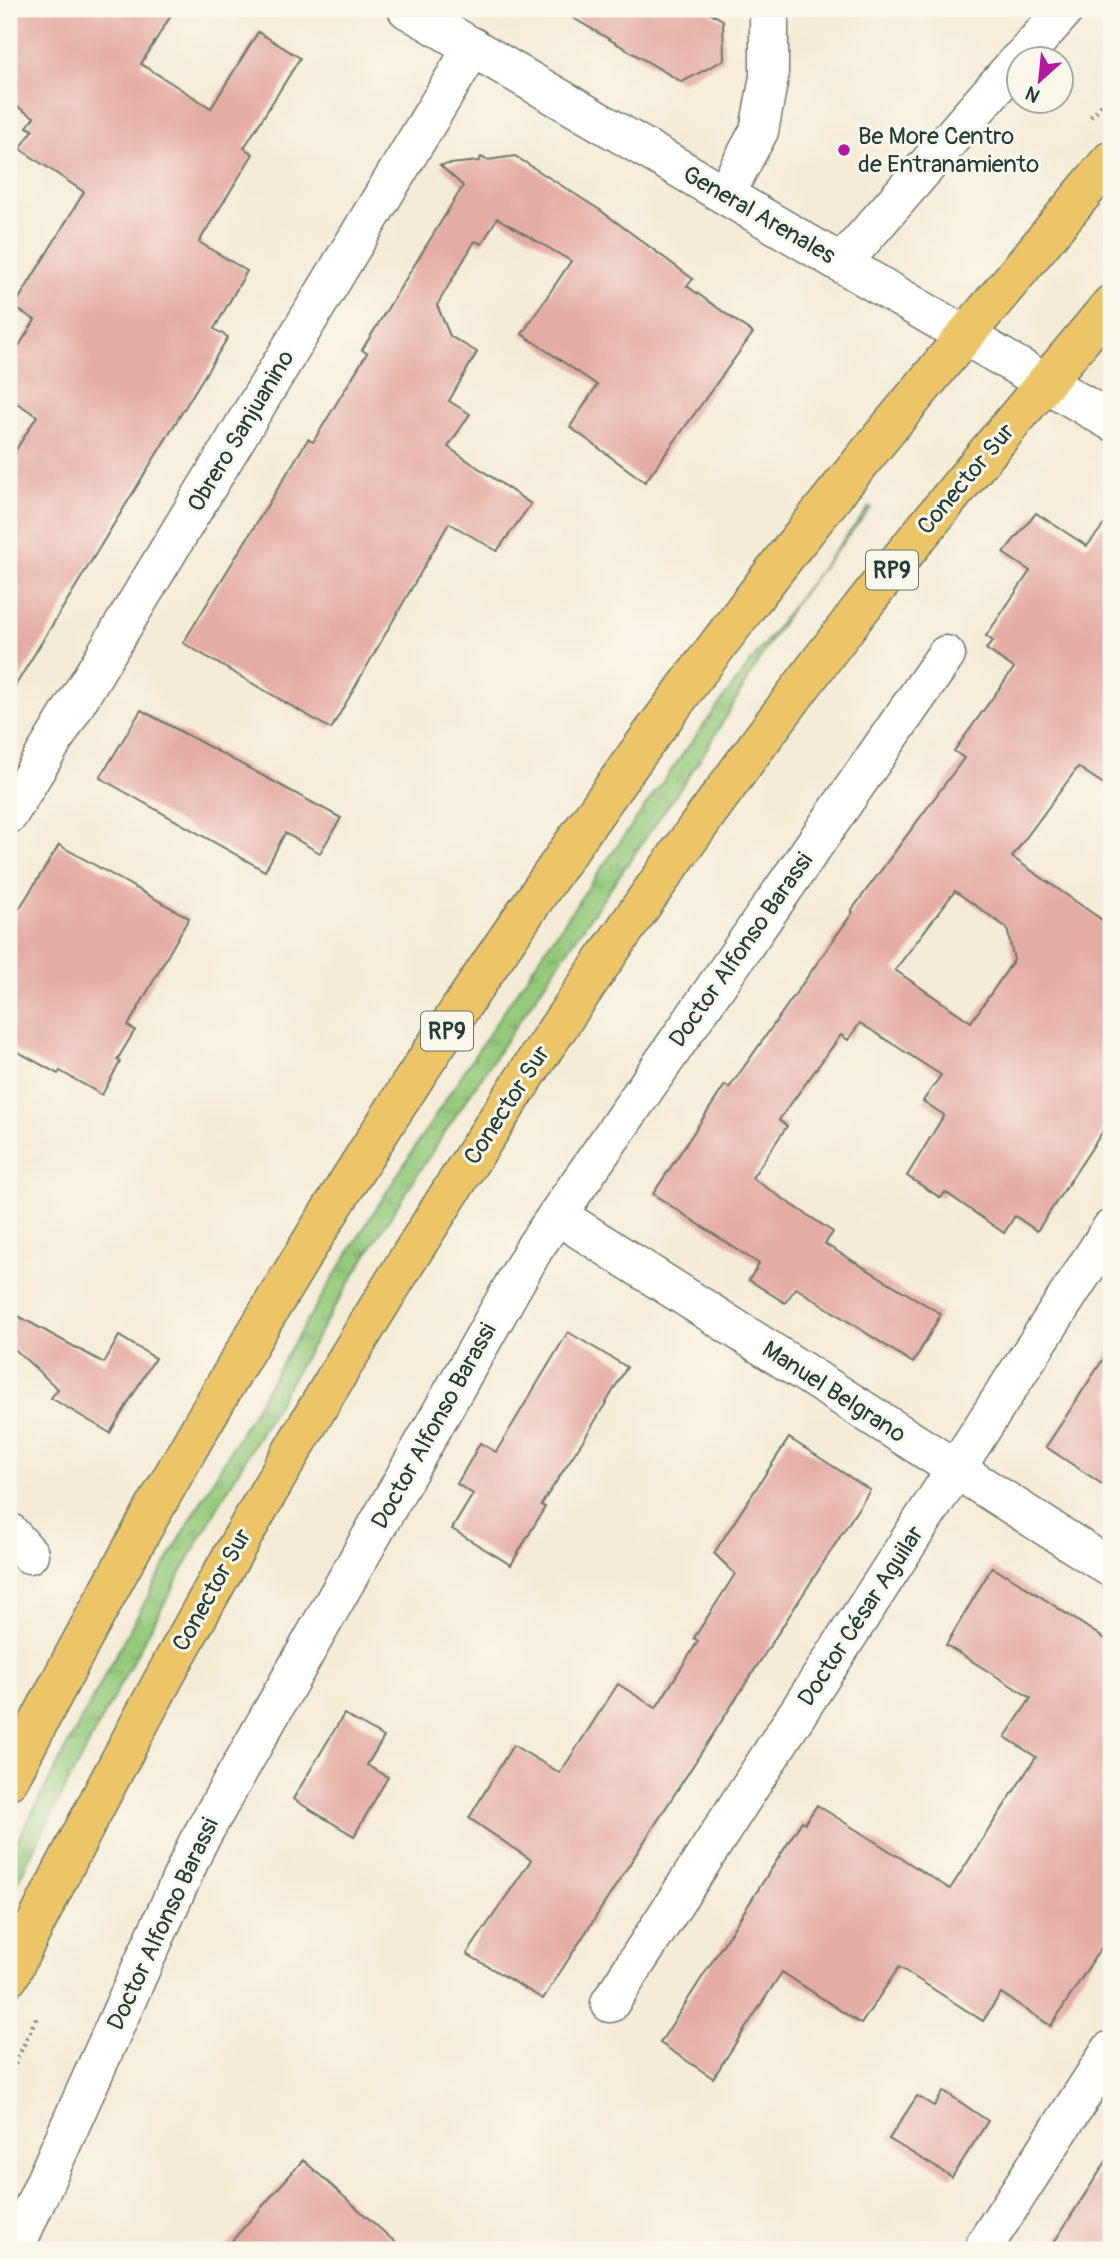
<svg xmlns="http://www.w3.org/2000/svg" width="1120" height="2259" font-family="Pangolin,sans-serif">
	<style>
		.grass { fill: url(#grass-tufts); stroke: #5a8458; stroke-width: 2 }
		.building { fill: #e4ada4; fill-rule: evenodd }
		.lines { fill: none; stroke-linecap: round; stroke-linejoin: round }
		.minor-casing { stroke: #6a7a6d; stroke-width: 41 }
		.primary-casing { stroke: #6a7a6d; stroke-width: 41 }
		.path { stroke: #6a7a6d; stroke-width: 4.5; stroke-dasharray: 2 5; stroke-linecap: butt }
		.minor { stroke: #fff; stroke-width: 38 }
		.primary { stroke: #edc569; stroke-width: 38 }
		.poi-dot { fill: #b5179e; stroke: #fbf7ec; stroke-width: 2.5 }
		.labels { text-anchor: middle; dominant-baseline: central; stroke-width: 6; stroke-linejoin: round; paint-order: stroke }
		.shield { fill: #fbf7ec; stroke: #61756b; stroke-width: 2 }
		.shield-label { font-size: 23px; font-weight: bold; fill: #1f3d34 }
		.poi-label { font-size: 24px; fill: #1f3d34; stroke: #fbf7ec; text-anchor: start }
		.street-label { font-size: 24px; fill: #1f3d34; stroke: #fbf7ec }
	</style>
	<defs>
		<pattern id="grass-tufts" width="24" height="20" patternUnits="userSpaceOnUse" patternTransform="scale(1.75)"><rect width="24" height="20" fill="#95ca7b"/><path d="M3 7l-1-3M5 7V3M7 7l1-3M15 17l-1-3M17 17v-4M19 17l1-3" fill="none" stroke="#79a566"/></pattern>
	</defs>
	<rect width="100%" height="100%" fill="#fbf7ec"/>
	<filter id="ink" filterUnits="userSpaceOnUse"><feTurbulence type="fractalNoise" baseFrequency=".0143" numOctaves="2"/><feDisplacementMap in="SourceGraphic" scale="14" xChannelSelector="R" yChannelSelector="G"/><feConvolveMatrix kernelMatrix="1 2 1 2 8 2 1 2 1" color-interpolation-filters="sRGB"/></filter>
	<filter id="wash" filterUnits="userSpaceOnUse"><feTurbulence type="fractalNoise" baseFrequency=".00686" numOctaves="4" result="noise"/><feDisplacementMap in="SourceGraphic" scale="28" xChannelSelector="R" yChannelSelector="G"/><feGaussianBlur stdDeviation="1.57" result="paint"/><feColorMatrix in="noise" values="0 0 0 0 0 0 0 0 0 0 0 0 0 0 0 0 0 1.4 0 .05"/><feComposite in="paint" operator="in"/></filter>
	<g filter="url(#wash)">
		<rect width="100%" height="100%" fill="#f5ecd7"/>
		<path class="grass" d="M869,507L871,508C845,540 817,572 794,605C755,662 725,724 686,780C598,906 510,1032 426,1161C273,1398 137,1646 9,1898C9,1885 6,1869 10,1857C17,1837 31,1817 40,1798C68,1744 97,1691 125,1638C341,1241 590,863 869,507Z"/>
		<g id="blocks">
			<g class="building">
				<polygon points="9,9 175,9 141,64 211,108 258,32 300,58 244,148 253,154 199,242 247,271 214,329 228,337 9,696 9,461 37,416 9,398 9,362 35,320 14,307 84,192 20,149 33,130 27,127 34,117 9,102"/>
				<polygon points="558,9 703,9 723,20 724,60 682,82"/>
				<polygon points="515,156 600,210 693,279 687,286 753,333 645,482 570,427 597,385 522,334 571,261 497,218 482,244 475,241 437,305 450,336 477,352 449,401 470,414 448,447 531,504 497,551 449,523 331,729 183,643 308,439 313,442 367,353 362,350 463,186 440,165 479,161 481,157 487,160"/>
				<path d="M1036,513L1087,546L1111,516V789L1078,767L1012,857L1111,926V1119L1037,1231L1015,1216L1004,1233L945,1192L941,1198L907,1176L944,1115L923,1101L941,1075L860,1023L848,1040L841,1035L779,1120L787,1126L752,1178L833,1232L825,1244L941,1314L913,1363L796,1288L785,1303L749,1280L759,1264L653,1194L725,1085L729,1088L853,912L851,911L964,758L954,751L1014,668L986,649L993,641L986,636L1030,571L1003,553ZM955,891L1007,928L1014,960L971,1022L895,970Z"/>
				<polygon points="141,710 341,818 320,853 285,833 265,871 100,778"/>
				<polygon points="59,845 189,918 128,1026 135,1030 117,1060 120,1062 102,1095 60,1071 58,1074 9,1047 9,925"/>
				<polygon points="9,1311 104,1363 119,1336 155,1358 110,1433 51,1398 58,1389 9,1344"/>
				<polygon points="568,1332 627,1367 591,1428 541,1505 545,1507 511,1565 452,1529 473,1494 457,1484 480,1443 496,1452"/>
				<polygon points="1111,1347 1111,1490 1046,1447"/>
				<polygon points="789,1438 870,1490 543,1999 467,1954 531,1860 469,1818 513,1745 560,1773 618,1684 656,1708 698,1641 694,1638 735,1574 714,1553"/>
				<polygon points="992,1567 1005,1575 1006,1574 1111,1643 1111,1932 1051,2026 1001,1993 983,2021 899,1967 861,2024 782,1972 713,2078 660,2043 802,1821 805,1823 817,1805 950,1889 1036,1757 1005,1737 1031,1698 946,1645"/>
				<polygon points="344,1714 384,1737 367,1765 388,1777 354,1836 293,1799"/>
				<polygon points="944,2091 988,2121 952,2177 889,2139 917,2096 934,2106"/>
				<polygon points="1111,2154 1111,2250 1049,2250"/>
				<polygon points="303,2160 404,2250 224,2250"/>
			</g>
		</g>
	</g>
	<g filter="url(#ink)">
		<use href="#blocks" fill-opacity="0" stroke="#6a7a6d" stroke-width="2"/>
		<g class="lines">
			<defs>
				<g id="minor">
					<polyline points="407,9 1111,421"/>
					<polyline points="1020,60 1065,9"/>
					<polyline points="725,194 759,131 769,77 769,9"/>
					<polyline points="842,263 1018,61"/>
					<polyline points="9,814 473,47"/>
					<polyline points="557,1215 1111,1568"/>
					<polyline points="9,1532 29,1554"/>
					<polyline points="610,2003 1111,1229"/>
					<polyline points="986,2243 1111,2050"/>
					<polyline points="14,2250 197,1844 535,1247 946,655"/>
				</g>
				<g id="primary">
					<path d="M9,1780C222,1362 475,961 761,588C829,499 901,413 972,327C1019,272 1064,215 1111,160"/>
					<path d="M9,1977C246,1497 527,1040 855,616C937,510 1025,408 1111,304"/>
				</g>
			</defs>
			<use href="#minor" class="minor-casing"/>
			<use href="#primary" class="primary-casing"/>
			<g class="path">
				<polyline points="1091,117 1111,94"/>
				<polyline points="9,2077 38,2014"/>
			</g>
			<use href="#minor" class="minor"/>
			<use href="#primary" class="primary"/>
		</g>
	</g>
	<circle class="poi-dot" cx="844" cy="150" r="7"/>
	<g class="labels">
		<g class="shield">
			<rect x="866" y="550.5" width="52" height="39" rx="5"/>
			<rect x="421" y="1011.5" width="52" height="39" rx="5"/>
		</g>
		<g class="shield-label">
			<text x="892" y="570">RP9</text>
			<text x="447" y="1031">RP9</text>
		</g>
		<g class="poi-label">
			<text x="858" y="136">Be More Centro<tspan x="858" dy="28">de Entranamiento</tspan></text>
		</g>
		<g class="street-label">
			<text transform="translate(759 215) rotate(30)">General Arenales</text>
			<text transform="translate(241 431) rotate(-59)">Obrero Sanjuanino</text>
			<text transform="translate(966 479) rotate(-50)">Conector Sur</text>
			<text transform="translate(741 950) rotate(-55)">Doctor Alfonso Barassi</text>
			<text transform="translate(507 1105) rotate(-57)">Conector Sur</text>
			<text transform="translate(834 1392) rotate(33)">Manuel Belgrano</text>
			<text transform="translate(434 1426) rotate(-61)">Doctor Alfonso Barassi</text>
			<text transform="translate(212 1590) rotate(-61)">Conector Sur</text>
			<text transform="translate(861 1616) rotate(-57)">Doctor César Aguilar</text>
			<text transform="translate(163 1924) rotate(-65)">Doctor Alfonso Barassi</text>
		</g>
	</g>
	<rect width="1120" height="2259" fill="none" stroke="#fbf7ec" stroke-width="35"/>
	<g transform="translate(1040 80) rotate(207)"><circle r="33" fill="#fbf7ec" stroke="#a3ada2" stroke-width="2"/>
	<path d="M0-5L12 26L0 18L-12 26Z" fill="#b5179e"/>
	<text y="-10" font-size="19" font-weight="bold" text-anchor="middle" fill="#1f3d34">N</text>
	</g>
</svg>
